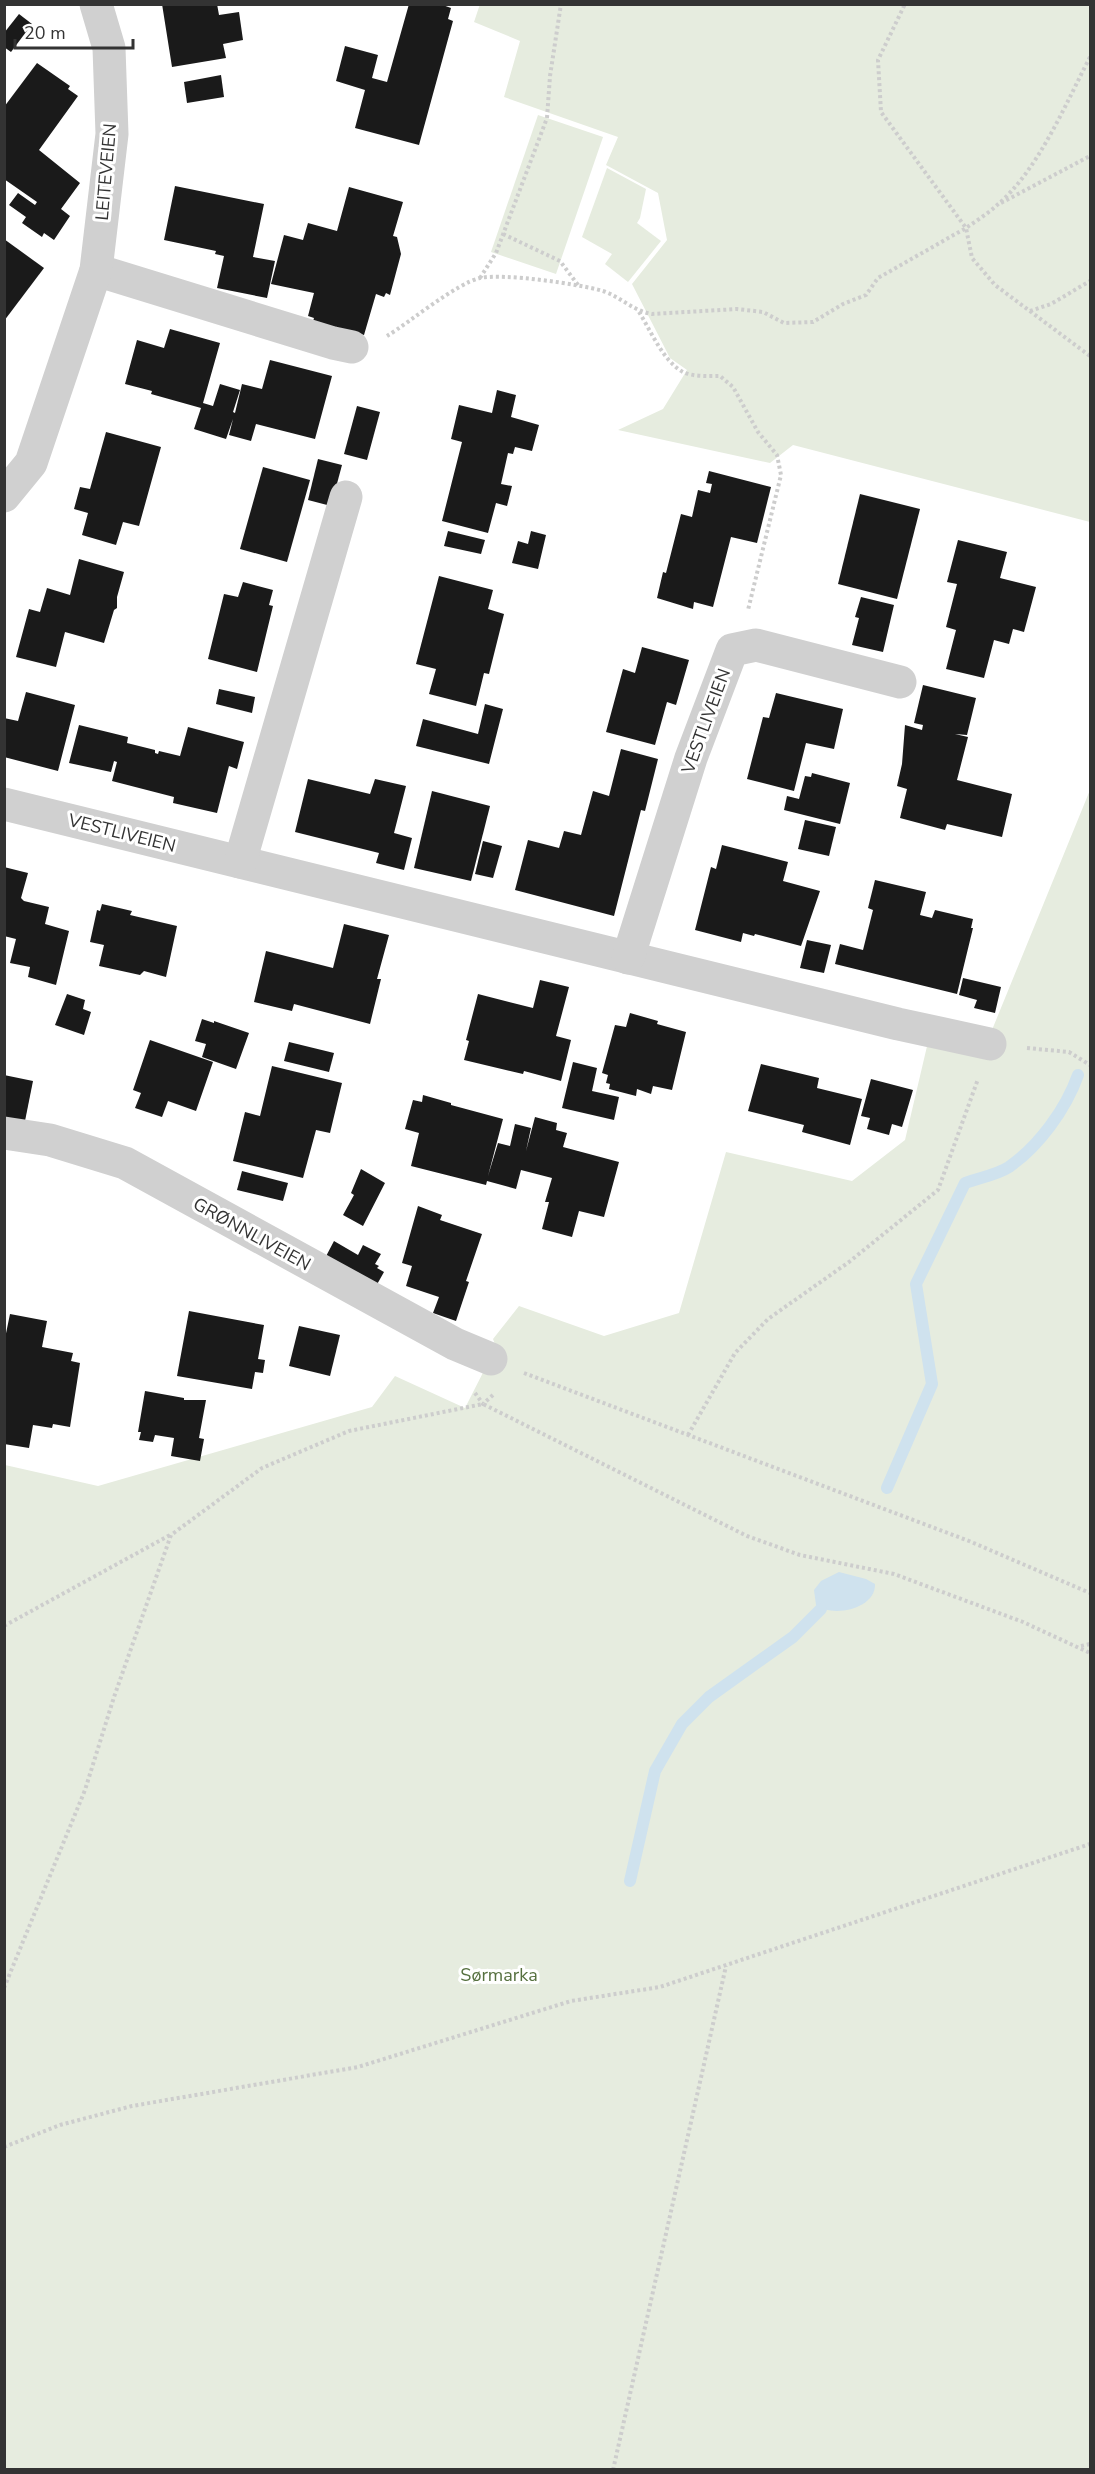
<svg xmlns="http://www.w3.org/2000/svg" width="1095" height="2474" font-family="'Nunito Sans',sans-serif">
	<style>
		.green { fill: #e6ecdf }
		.water { fill: #cfe2ee }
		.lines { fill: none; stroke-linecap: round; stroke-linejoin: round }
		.stream { stroke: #cfe2ee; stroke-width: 12 }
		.building { fill: #1a1a1a }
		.path { stroke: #cdcdcd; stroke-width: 4; stroke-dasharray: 3 3; stroke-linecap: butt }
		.minor { stroke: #d0d0d0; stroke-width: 33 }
		.labels { text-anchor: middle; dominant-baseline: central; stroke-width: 6; stroke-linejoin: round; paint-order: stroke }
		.street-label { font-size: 18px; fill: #333; stroke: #fff }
		.park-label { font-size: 18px; fill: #56703f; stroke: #fff }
	</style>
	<rect width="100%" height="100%" fill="#fff"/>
	<g class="green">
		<polygon points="480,4 1090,5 1090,522 793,445 770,463 618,430 663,409 687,370 670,358 632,284 667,240 658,193 606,165 618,137 504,97 520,41 474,22"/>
		<polygon points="538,115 603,137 556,274 491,252"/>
		<polygon points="607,168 646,189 640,218 637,223 661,241 628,282 605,264 612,254 582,237"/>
		<polygon points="1090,790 1090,2469 5,2470 5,1465 98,1486 372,1407 395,1376 465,1408 496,1347 493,1339 519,1306 604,1336 679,1313 726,1152 852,1181 905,1140 928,1042 983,1052"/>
	</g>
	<path class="water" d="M839,1572L866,1579L875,1584C876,1609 832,1618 816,1605L814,1590L821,1581Z"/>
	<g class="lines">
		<g class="stream">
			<path d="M887,1488L932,1384L916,1284L965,1183C978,1178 997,1175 1009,1167C1039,1146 1066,1109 1078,1075"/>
			<polyline points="630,1881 655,1771 682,1724 709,1697 793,1637 821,1609"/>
		</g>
	</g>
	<g class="building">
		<polygon points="162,4 217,4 219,15 239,12 243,40 223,44 226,58 172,67"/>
		<polygon points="409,4 440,4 451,8 448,19 453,21 419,145 355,128 365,90 336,81 345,46 378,55 372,78 387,82"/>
		<polygon points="19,14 32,24 11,52 4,47 4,33"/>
		<polygon points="37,63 70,86 68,89 78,96 39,150 80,183 61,209 70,216 54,240 44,233 42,237 22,223 26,217 9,205 18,193 35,205 37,202 4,179 4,107"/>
		<polygon points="221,75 224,97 187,103 184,82"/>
		<polygon points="175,186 264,204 253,257 275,261 267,298 217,288 224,256 215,254 216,251 164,240"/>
		<polygon points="349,187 403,202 393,236 397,237 401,254 390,295 386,293 384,297 376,294 364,335 313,321 314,318 308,316 314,293 271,284 284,235 303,240 308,223 337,231"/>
		<polygon points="4,239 44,268 4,321"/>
		<polygon points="170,329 220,343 203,403 213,406 220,384 240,390 233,412 235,413 242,384 262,389 270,360 332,376 315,439 256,424 251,441 229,435 233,419 226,439 194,429 201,408 151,394 152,391 125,384 137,340 164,348"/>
		<polygon points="497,390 516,395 511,417 539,425 532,451 515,447 513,454 508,453 501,484 512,486 507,506 496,503 488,533 442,521 462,442 451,439 459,405 492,413"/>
		<polygon points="357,406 380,412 367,460 344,454"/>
		<polygon points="106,432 161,447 139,526 123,522 116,545 82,535 88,513 74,509 80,487 90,489"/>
		<polygon points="318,459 342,465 331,506 308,500"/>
		<polygon points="263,467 310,480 287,562 240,549"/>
		<polygon points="709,471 771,487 757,543 731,537 713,607 694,602 693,609 657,598 663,572 666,573 681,514 692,517 698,490 710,493 712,484 706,483"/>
		<polygon points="860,494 920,509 897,599 838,584"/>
		<polygon points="448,531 485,540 481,554 444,546"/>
		<polygon points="531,531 546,535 538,569 512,563 518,541 528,544"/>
		<polygon points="958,540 1007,552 1000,578 1036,587 1024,632 1013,629 1009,644 994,640 984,678 946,669 956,630 946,627 957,584 947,582"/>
		<polygon points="79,559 124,572 117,597 117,608 114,610 104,643 65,632 56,667 16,657 29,609 40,612 47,588 70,595"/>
		<polygon points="439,576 493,590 488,609 504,614 489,674 484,673 476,706 429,694 436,669 416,664"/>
		<polygon points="243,582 273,590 269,605 273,606 257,672 208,659 224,594 238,597"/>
		<polygon points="861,597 894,605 883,652 852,645 859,618 855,617"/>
		<polygon points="642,647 689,660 676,705 667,702 655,745 606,732 623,669 635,673"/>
		<polygon points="923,685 976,698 967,735 955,734 968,737 957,780 1012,794 1002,837 947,824 945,830 900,818 907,789 897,786 902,764 905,725 922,730 923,725 914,723"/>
		<polygon points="219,689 255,697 252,713 216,704"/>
		<polygon points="26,692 75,705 58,771 4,757 4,718 18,721"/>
		<polygon points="776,693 843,709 834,749 806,743 794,791 747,779 763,717 769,718"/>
		<polygon points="485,704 503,709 489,764 416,746 423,719 478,734"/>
		<polygon points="79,725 128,737 127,743 155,750 155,753 158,754 159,751 180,756 188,727 244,742 237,769 229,766 217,813 173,803 174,797 112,781 117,762 114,761 111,772 69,763"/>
		<polygon points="621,749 658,759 645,811 641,810 614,916 515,890 528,840 559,848 564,831 581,835 593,791 609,796"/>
		<polygon points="812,773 850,783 840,824 784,810 787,796 799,799 805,776 811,777"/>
		<polygon points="308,779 370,794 375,779 406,786 394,833 412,838 404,870 376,863 379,853 295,832"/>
		<polygon points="432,791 490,806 471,881 414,868"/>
		<polygon points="805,820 836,827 829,856 798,849"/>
		<polygon points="483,841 502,846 493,878 475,874"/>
		<polygon points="722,845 788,862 783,881 820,891 801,946 755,934 754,936 743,933 741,942 695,930 711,867 716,869"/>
		<polygon points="4,867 28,873 21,898 24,901 49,907 45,924 69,931 56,985 28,977 30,967 10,963 16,939 4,936"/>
		<polygon points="875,880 926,892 920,915 932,918 935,910 973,919 971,928 973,928 957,994 835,964 840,944 863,950 873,910 868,908"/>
		<polygon points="102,904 132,911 130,915 177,926 166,977 144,971 140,975 99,966 104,945 90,942 97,910 100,911"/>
		<polygon points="344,924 389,935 377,979 381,979 370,1024 294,1004 292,1011 254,1002 266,951 333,968"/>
		<polygon points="807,940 831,945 824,973 800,968"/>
		<polygon points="963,978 1001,987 995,1013 974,1008 977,1000 959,995"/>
		<polygon points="540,980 569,987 556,1036 571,1040 561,1081 524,1071 523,1074 464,1060 469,1041 466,1040 478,994 533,1008"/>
		<polygon points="67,994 85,1000 83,1009 91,1012 84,1035 55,1025"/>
		<polygon points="630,1013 658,1021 657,1024 686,1032 672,1090 653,1086 651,1094 637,1089 636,1096 609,1089 610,1084 606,1083 608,1075 602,1073 615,1025 626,1027"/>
		<polygon points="202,1019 214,1023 214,1021 249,1033 236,1069 202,1057 206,1044 195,1041"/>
		<polygon points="150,1040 213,1062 196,1111 168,1101 162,1117 135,1108 141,1093 133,1090"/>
		<polygon points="289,1042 334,1053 329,1072 284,1061"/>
		<polygon points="573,1062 597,1068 592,1091 619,1097 614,1120 562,1108"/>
		<polygon points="761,1064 819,1078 817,1088 862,1099 850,1145 802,1132 804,1125 748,1111"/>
		<polygon points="272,1066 342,1083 330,1133 316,1130 303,1178 233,1161 245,1112 260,1116"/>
		<polygon points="4,1075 33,1081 25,1121 4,1117"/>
		<polygon points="871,1079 913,1090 902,1127 892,1124 889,1135 867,1129 870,1118 861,1116"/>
		<polygon points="423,1095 451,1103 451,1105 503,1119 488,1176 498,1143 510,1146 515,1124 531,1128 526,1151 535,1117 557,1123 556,1130 567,1133 563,1147 619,1162 604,1217 579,1211 572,1237 542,1229 549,1202 545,1202 552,1178 521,1170 516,1189 487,1181 486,1185 411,1166 419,1133 405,1129 413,1100 422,1102"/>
		<polygon points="361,1169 385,1183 363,1226 343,1215 354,1195 351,1193"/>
		<polygon points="242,1171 288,1183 283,1201 237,1190"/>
		<polygon points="418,1206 442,1215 440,1220 482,1234 466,1281 469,1282 456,1321 433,1313 439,1297 406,1286 412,1266 402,1263"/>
		<polygon points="334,1241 358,1255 363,1245 381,1254 375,1264 379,1266 377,1268 384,1272 375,1288 323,1262"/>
		<polygon points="189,1311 264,1325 258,1359 265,1360 263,1373 255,1372 252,1389 177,1376"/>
		<polygon points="10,1314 47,1321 42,1347 73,1353 71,1361 80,1363 70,1427 53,1424 52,1428 33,1425 29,1448 4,1444 4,1343"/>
		<polygon points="299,1326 340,1335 330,1376 289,1366"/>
		<polygon points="145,1391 184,1398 184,1400 206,1400 199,1438 204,1439 200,1461 171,1456 174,1438 155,1435 153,1442 139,1440 141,1432 138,1432"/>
	</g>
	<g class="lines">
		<g class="path">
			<path d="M1090,57C1065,105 1038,171 996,206C987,214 976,221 966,228L972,258L995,285L1090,356"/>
			<polyline points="1001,203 1090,156"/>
			<polyline points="503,234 560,261 578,285"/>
			<polyline points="480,278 496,253 547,118 550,76 561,4"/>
			<polyline points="1030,311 1051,304 1090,281"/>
			<path d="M639,312C651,331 663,361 683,372C694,377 709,376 720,376L733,387L758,432L777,455L781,475L748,610"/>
			<path d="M387,336C410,322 457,283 480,278C503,273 580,284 603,291C621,297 633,311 652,314L737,309L763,312L784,323L813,322L843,304L866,295L878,278L966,228L881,112L878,60L905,4"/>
			<polyline points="1027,1048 1069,1052 1090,1065"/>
			<polyline points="524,1373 969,1541 1090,1593"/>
			<polyline points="475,1393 483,1404 493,1395"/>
			<polyline points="688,1435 735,1353 768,1319 849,1262 938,1190 978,1079"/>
			<polyline points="4,1626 170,1535"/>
			<polyline points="1081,1646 1090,1644"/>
			<polyline points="4,1988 85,1790 114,1697 171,1535 262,1468 349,1431 483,1404 747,1536 800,1555 894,1574 1023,1622 1090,1653"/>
			<polyline points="4,2147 60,2125 132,2106 358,2067 571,2001 660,1987 1090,1844"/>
			<polyline points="613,2470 726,1966"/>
		</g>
		<g class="minor">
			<polyline points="96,270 333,343 352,347"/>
			<polyline points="4,496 31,463 96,270 112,134 109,48 96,4"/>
			<polyline points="4,804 898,1024 990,1044"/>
			<polyline points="240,862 346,497"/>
			<polyline points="628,958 691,758 732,650 756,645 900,682"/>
			<polyline points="4,1133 50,1140 125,1163 455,1344 491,1359"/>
		</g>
	</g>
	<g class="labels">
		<g class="street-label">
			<text transform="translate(106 172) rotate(-85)">LEITEVEIEN</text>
			<text transform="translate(706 721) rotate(-70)">VESTLIVEIEN</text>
			<text transform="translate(122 833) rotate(14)">VESTLIVEIEN</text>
			<text transform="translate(252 1234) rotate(29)">GRØNNLIVEIEN</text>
		</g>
		<g class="park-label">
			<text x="499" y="1975">Sørmarka</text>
		</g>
	</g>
	<rect width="1095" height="2474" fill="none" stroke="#333333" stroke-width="12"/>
	<path d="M15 39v9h118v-9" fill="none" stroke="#333333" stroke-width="3"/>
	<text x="24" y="39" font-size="18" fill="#333333" stroke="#ffffff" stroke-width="4.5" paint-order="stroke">20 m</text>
</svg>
